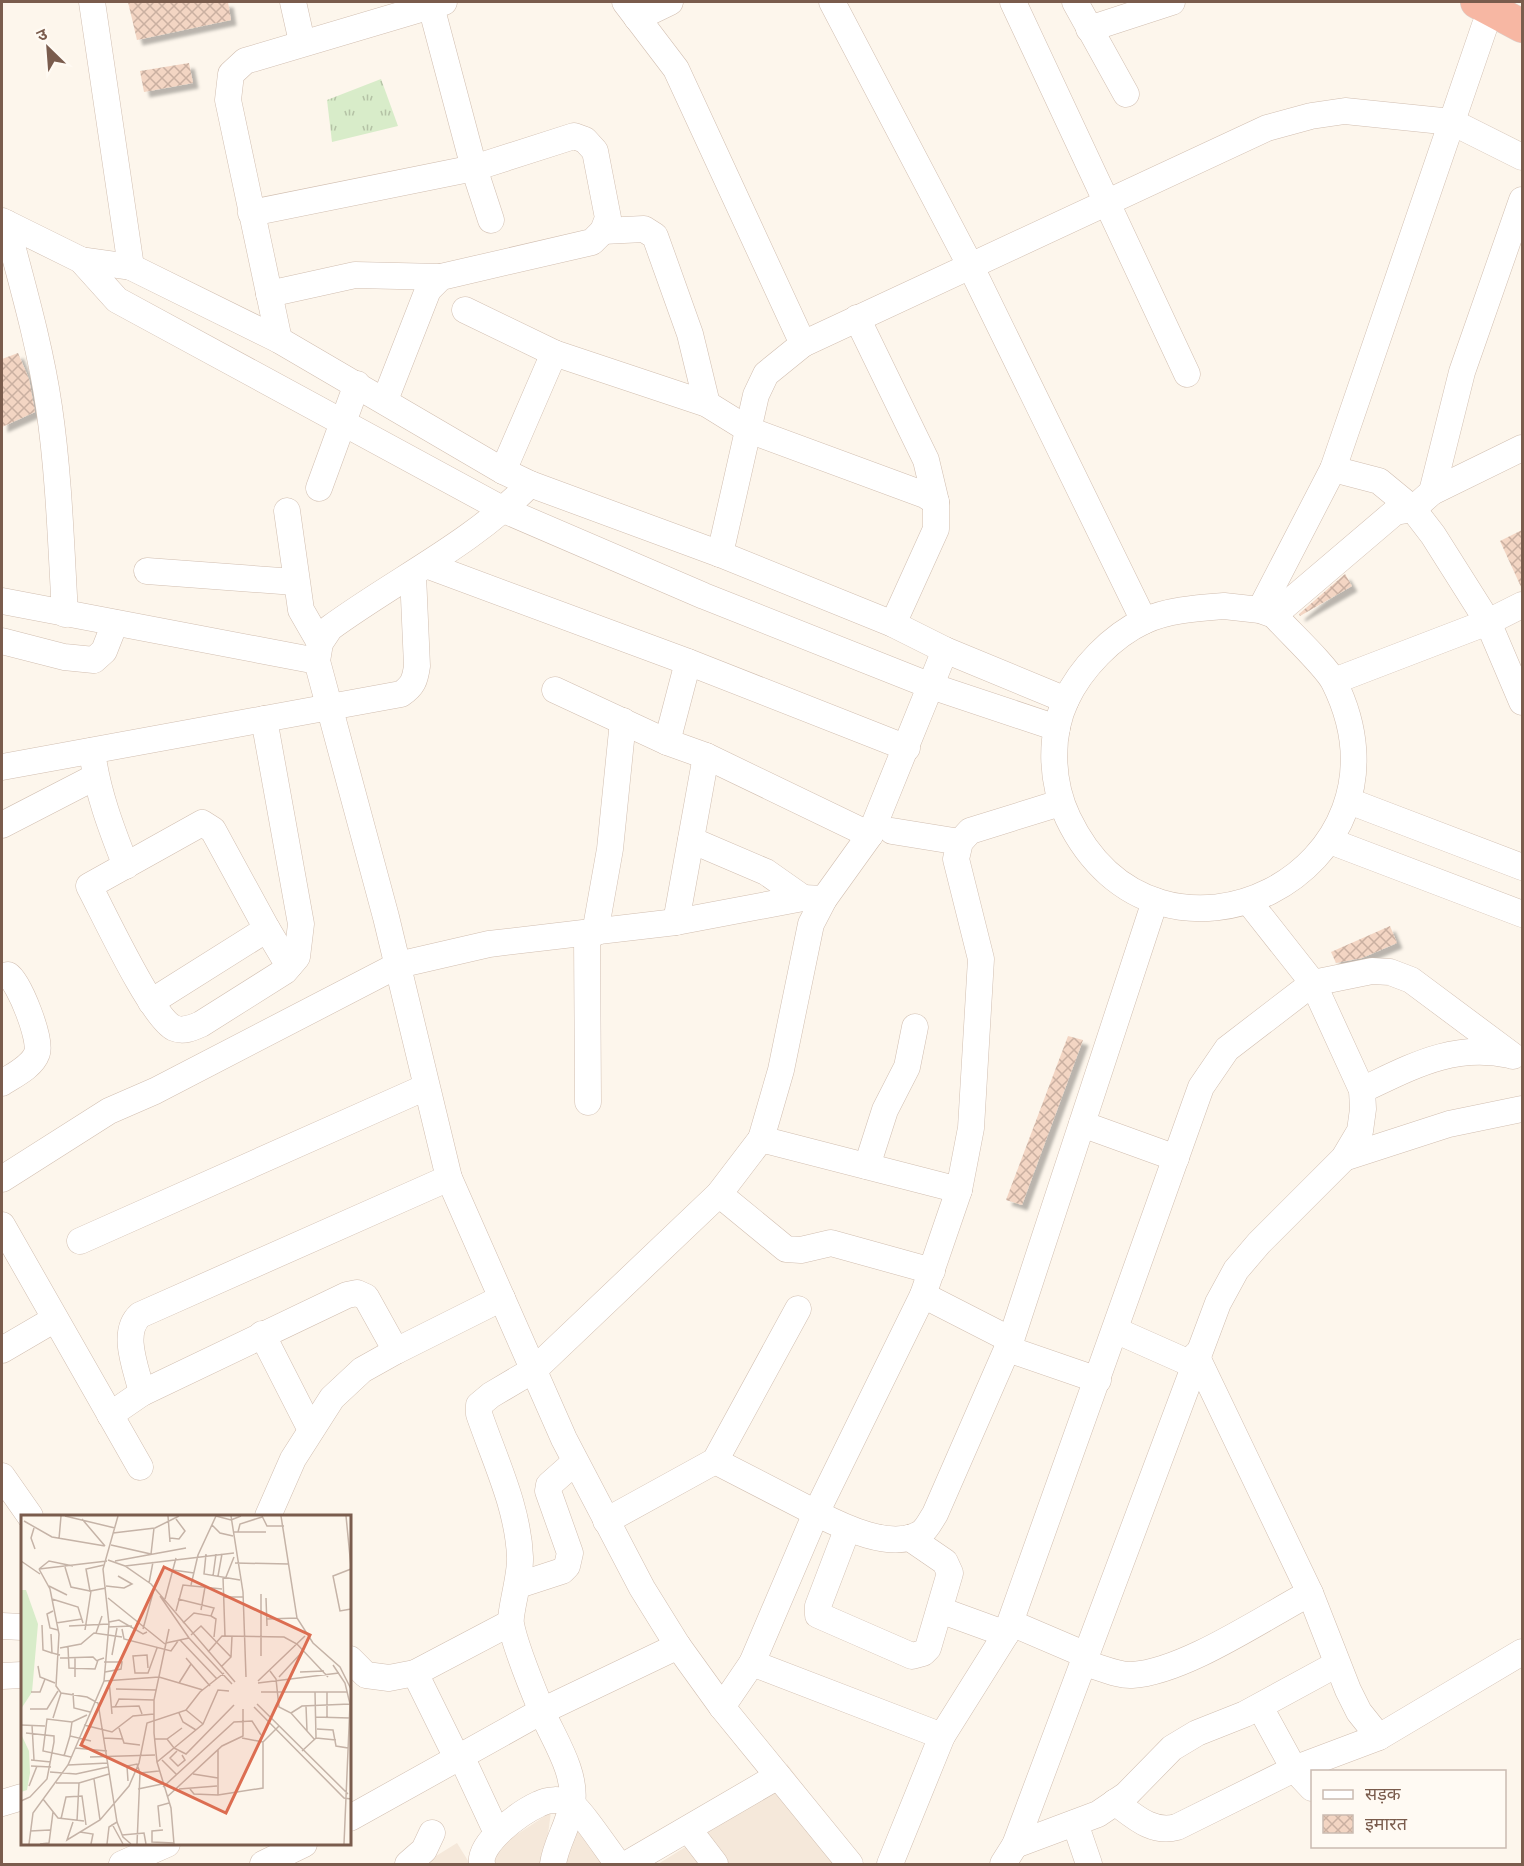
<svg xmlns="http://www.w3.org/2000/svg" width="1524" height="1866" font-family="'IBM Plex Sans','Noto Sans Devanagari',sans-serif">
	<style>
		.residential { fill: #f5e8da }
		.park { fill: url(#park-tufts) }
		.building { fill: url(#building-cross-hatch); filter: url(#shadow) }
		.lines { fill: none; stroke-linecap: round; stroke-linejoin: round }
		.minor-casing { stroke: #d1beb0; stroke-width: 27 }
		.highway-casing { stroke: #dad1cd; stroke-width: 34 }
		.minor { stroke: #fff; stroke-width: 26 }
		.highway { stroke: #f7b7a3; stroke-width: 33 }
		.inset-road { fill: none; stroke: #c5b3a7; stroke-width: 1.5 }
		.view { fill: #dc6d51; fill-opacity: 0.15; stroke: #dc6d51; stroke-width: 3 }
		.inset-edge { fill: none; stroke: #7a5c4d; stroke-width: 3 }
	</style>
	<defs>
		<pattern id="park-tufts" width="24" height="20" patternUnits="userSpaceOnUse" patternTransform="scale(1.5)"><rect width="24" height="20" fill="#d8ecc9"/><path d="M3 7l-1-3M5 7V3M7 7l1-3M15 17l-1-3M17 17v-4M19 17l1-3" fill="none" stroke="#b4c2a5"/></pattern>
		<pattern id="building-cross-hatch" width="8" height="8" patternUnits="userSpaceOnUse" patternTransform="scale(1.5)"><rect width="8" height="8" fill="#f3d5c3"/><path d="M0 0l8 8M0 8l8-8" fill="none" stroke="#cab0a1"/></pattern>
		<filter id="shadow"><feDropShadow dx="5.5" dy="5.5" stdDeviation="1.5" flood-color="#0004"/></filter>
	</defs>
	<rect width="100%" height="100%" fill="#fdf6ec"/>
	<g class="residential">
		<polygon points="787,1764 852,1850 833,1864 726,1864 706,1831 762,1800"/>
		<polygon points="551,1812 544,1864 492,1864 490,1863 510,1839"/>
		<polygon points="580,1824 612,1864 565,1864 566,1852"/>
		<polygon points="457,1843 470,1864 423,1864"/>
		<polygon points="687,1846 703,1864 658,1864"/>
	</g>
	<polygon class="park" points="381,79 398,126 332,142 327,100"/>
	<g class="building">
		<polygon points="128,2 228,2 231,20 137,40"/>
		<polygon points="189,63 193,83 144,92 140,71"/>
		<polygon points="18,353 29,379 35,412 2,427 2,359"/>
		<polygon points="1522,530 1522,589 1500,541"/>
		<polygon points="1345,574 1352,586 1300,616 1299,614"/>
		<polygon points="1390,926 1397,943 1362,958 1336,963 1331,952"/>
		<polygon points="1068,1036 1083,1040 1022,1205 1006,1200"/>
	</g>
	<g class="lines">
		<defs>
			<g id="minor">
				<polyline points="92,2 131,267"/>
				<polyline points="293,2 302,42"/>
				<polyline points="625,2 676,69 803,344"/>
				<polyline points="832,2 970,265 1144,621"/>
				<polyline points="1013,2 1187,374"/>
				<polyline points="1075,2 1126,94"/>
				<polyline points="431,6 474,168 491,220"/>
				<polyline points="637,18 670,2"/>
				<polyline points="1089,29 1172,2"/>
				<polyline points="251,213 474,168 574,136 585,140 595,151 608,218 603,231 592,242 441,277 428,290 385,400"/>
				<polyline points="2,221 81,260 131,267 279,340 503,471 530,484 720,554 893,624 945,650 1066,700"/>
				<path d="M6,223C22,284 40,345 49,407C59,475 61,545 65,614"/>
				<polyline points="603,231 644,229 655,236 690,334 707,404"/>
				<polyline points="81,260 117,300 504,510 704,596 931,686 1057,728"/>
				<polyline points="269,294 355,275 441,277"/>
				<polyline points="465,310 554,353"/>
				<polyline points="857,318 926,460 936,502 936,529 893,624"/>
				<polyline points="279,340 228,100 231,74 245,61 444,2"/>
				<polyline points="1333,469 1379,481 1413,509 1433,535 1488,622 1522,702"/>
				<polyline points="503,471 554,353 707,404 749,430 925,495 936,502"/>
				<path d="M530,484C472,544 397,579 330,628L320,643L317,661L386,917L449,1178L564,1439L642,1588L678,1646L722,1707L850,1864"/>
				<polyline points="319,488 357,384"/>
				<polyline points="1432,492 1462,372 1522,200"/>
				<polyline points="287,511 301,610 320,643"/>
				<polyline points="720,554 756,395 766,374 803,344 1267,128 1311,116 1345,111 1452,122 1522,157"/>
				<polyline points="429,566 688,662 907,748"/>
				<polyline points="147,571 295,582"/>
				<polyline points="2,601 317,661"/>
				<path d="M1224,606L1260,610L1274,615C1288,631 1326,666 1334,682C1428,871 1158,1006 1068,818C1051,783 1049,736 1066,700C1081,668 1112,636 1144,621C1167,610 1198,608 1224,606Z"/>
				<polyline points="1260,610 1333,469 1485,25"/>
				<polyline points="1274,615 1395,512 1413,509 1432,492 1522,448"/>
				<polyline points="2,641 64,657 94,660 104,651 115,623"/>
				<polyline points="1334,681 1488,622 1522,605"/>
				<polyline points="555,690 667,742 706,756 870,835"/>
				<path d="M264,719L301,924L297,957L285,971L201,1024C192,1028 183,1032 174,1028C152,1018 103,912 89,886L202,823L213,830L267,929"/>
				<polyline points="667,742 688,662"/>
				<path d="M92,751C97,791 111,828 126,866"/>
				<path d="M2,767L401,694C413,686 415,680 417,666L413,575"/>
				<polyline points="1349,801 1522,867"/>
				<polyline points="2,825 95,777"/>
				<polyline points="892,831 960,842"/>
				<polyline points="691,840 766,872 803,898"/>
				<polyline points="1330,841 1522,914"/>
				<polyline points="676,922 706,756"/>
				<polyline points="595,933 610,849 623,721"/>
				<polyline points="587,935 588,1102"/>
				<path d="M2,976L8,975C19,982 42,1040 37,1053C32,1067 14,1075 2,1083"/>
				<polyline points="151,1002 267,929 289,966"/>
				<path d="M1362,1090C1413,1066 1453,1043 1510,1055"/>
				<polyline points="1082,1124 1176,1158"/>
				<polyline points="761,1139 781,1070 811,924 824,899 870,835 945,650"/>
				<polyline points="1344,1158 1449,1124 1522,1109"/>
				<polyline points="867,1166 885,1110 907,1067 915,1027"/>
				<polyline points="2,1179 109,1111 155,1091 398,965 489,944 676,922 803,898 824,899"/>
				<polyline points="719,1194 786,1249 801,1250 831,1243 932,1271"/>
				<polyline points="2,1225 140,1467"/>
				<polyline points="80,1241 426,1087"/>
				<polyline points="923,1295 1011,1340"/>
				<polyline points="1115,1330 1194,1365"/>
				<polyline points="262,1334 311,1430"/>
				<polyline points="1008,1349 1098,1380"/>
				<polyline points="2,1350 55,1319"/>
				<polyline points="1196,1355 1310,1593 1348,1690 1359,1712 1379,1737"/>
				<path d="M142,1393C137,1370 120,1333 140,1315L449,1178"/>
				<polyline points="110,1415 142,1393 347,1295 357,1293 366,1297 396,1351"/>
				<polyline points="715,1461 816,1513 923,1295 959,1190 971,1128 981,959 956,859 960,842 970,831 1060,803"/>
				<polyline points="2,1476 30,1516"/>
				<polyline points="268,1516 293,1459 332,1398 362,1370 396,1351 502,1298"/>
				<polyline points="606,1521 715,1461 798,1309"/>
				<polyline points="847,1530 818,1606 818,1615 912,1656 923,1653 928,1648 950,1573 945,1562 910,1538"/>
				<polyline points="519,1585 562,1571 567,1566 570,1553 548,1491 549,1485 575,1462"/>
				<polyline points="940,1610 1006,1634"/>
				<polyline points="1011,1623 1086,1655"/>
				<polyline points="2,1626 22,1627"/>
				<polyline points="350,1659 366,1675 389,1678 415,1673 510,1623"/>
				<polyline points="752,1663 942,1736"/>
				<path d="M1083,1663C1098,1666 1117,1676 1132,1675C1184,1672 1263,1618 1310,1593"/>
				<polyline points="415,1673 457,1758"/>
				<polyline points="2,1676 22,1675"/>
				<path d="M722,1707L752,1663L816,1513C843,1527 892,1551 921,1533C927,1529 931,1520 935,1514L1011,1340L1155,901"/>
				<polyline points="1260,1707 1294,1769 1312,1788"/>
				<polyline points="461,1756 497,1833"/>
				<path d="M1115,1802C1134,1816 1152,1834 1177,1827L1294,1769L1379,1737L1522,1652"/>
				<polyline points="2,1803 22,1797"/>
				<polyline points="350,1818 542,1711 678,1646"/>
				<polyline points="1075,1823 1089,1864"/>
				<polyline points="689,1830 715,1864"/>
				<polyline points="1015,1845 1098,1814 1126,1795 1172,1748 1197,1733 1245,1714 1337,1664"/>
				<polyline points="122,1864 167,1844"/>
				<polyline points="263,1864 304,1844"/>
				<polyline points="408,1864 424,1850 432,1833"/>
				<path d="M482,1864C478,1843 521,1812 539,1804C548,1799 560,1799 570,1803C579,1807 610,1854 618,1864"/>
				<path d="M553,1864C556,1843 569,1825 572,1804C577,1774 555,1741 543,1714C534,1692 515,1647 511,1624C509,1613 521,1577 520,1557C518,1507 495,1461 479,1414V1405L491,1395L535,1369L719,1194L761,1139L959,1190"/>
				<polyline points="627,1864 778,1776"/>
				<polyline points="890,1864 942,1736 1006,1634 1201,1087 1227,1049 1313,983 1372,971 1390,972 1411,980 1513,1056"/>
				<polyline points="1003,1864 1015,1845 1218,1303 1236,1270 1259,1243 1344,1158 1360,1131 1363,1109 1362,1090 1313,983 1249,902"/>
			</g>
			<polyline id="highway" points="1477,2 1522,26"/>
		</defs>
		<use href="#minor" class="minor-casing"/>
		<use href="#highway" class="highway-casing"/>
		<use href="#minor" class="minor"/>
		<use href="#highway" class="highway"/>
	</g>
	<g transform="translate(21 1515)">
		<rect width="330" height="330" fill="#fdf6ec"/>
		<path d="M0,75H5L17,109L11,177L0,194ZM0,219L8,236L9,258L6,275L0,277Z" fill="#d8ecc9"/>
		<path class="inset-road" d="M44,1L94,13M147,1L149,27M195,1L210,5L220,1M210,1L222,77L225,162M241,1L246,11H263M260,1L276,103L292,128L319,152L330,174M325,1L330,52M61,4L84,31M3,6L31,22L84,31M191,10L199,18L212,21M13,13L10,23L14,34M212,17H245M217,17L219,9L241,2M92,18L134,13L158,1M149,23L158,24L164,16L155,4M38,24L40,1M90,30L130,39L133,13M185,39L183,59L219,65M87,45L104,51L130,69L214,167M0,46L19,59M94,46L165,33M214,48L268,49M83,50L65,54L69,76L85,73M104,51L213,38M44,52L50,72L69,76M18,54L29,74L38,119L35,171L40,178L66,182L77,188L96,307L102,322L110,329M18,54L86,46M18,54L28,46L52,51M330,54L312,61L319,96L330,94M152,55L173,58M192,61L195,39M197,61L201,39M202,62L204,121M205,62L213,42M128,68L132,47M170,70L177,40L195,1M28,71L46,80M85,71L103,73L111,69L97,61M139,81L168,123L211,169M203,82H222M87,83L144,129M245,83L246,111M31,84L57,92L62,108M144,84L155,43M157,84L193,93L190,101L173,98L162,108M180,95L184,72M32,96L26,99L29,113L37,115M155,96L162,70L201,74M190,101L195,104L193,122M246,104L276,103M88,107L98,105L122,119L126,117M35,108L61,104M21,110L22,135L31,138M48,111L88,109M87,112L111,111M101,114L103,124L150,136L157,126M122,114L133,74M148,114L133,185V218L136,247L150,293L153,329M64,115L70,76M75,118L81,101M30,119L31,138L39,140M170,120L180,111L210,142M159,125L196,164M145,128L168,123M47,132L48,153L74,154L77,145L83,143M39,133L60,129L73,118L101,122M187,137L201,121L263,122L276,129L307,162M91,140L96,113M240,141V79M39,143L72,142L76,146M165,143L189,171M83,147H101L100,154L84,157M312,150L324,168L329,189L323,329M17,151L19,162L34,168M200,152L210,142L211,121M127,153L126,140L112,141L114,158H127L136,133M249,156L255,164L258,192L270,198L294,225M279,157L303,156M54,162V143M258,162L282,136M88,165L91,199M83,166L138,162L182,175M237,166L284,121M158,168L170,149M237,168L318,158M95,174L135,175M10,177H19L24,164M240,177H326M52,178L53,193L69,197M236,189L327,279M285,191L286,216M90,192L118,191L121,199M94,192L98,184L133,185M233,192L323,283L330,284M9,194H26L37,176M165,195L179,177L203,158M158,198L162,207L175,215M270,198L281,191L329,189M66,200L51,207L49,221L70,226M294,202L329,203M306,202V177M32,203L40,178M0,210L24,211M11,210L13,245M63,210L91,217L112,201L133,199M98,213L103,228L119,230M296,214L312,215L315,231L327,233M83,223L102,224M221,223L242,227M295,223L315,225M133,224H146L161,213M146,224L153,233L182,209L197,175L208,176M54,233L86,236M197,235V280M156,236L149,243L157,251L164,245L161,240M281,236L295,223L294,177M43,241L49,221M50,242L22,236L26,204L51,207M69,242L134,240M10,245L30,247M141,245L156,260M136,247L153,233L165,239L213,190M47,250L87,248M10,251L30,252M29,257L55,259L87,252M119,258L138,256M172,259L197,263M73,264L79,305M107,266L106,251L116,249L119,258L116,329M35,268H58L88,259M8,271L16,251M142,272L213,207L231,206L240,220M117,274L141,269M158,274L196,271M169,274L173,279L197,280L242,273V227L258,211M146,282L201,231L222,221V194M22,284L37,303L63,306M0,286L9,282L26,264L33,227V221L5,218M40,304L45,282L61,281L65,310M56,306L58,268M52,307L46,325L79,305L108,271L118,248L126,208L165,195L182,209M91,309L102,329M139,312L137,291L148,288M142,315L131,316V327L153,328M9,316L29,315M59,317L72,319L70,329M101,320L123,318L125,329M8,329L12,298L47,250L83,166L88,109L82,54L97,1M19,329L28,328L32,297M86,329L88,312L96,307"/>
		<path class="view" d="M143,52L289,120L205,298L60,230Z"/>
		<rect width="330" height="330" class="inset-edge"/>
	</g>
	<rect width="1524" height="1866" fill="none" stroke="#7a5c4d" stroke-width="6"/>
	<rect x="1311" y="1770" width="195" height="78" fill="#fffaf3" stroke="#cabbb1" stroke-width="1.5"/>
	<rect x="1323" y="1790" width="30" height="9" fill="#ffffff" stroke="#cabbb1" stroke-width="1.5"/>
	<text x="1365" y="1800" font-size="18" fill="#7a5c4d">सड़क</text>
	<rect x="1323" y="1815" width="30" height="18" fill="url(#building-cross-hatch)" stroke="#cabbb1" stroke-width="1.5"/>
	<text x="1365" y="1830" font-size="18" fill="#7a5c4d">इमारत</text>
	<g transform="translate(48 48) rotate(335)" stroke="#fffaf3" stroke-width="4.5" paint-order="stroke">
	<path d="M0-4.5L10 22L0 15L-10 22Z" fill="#7a5c4d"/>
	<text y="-9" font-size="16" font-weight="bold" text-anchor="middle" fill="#7a5c4d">उ</text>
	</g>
</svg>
